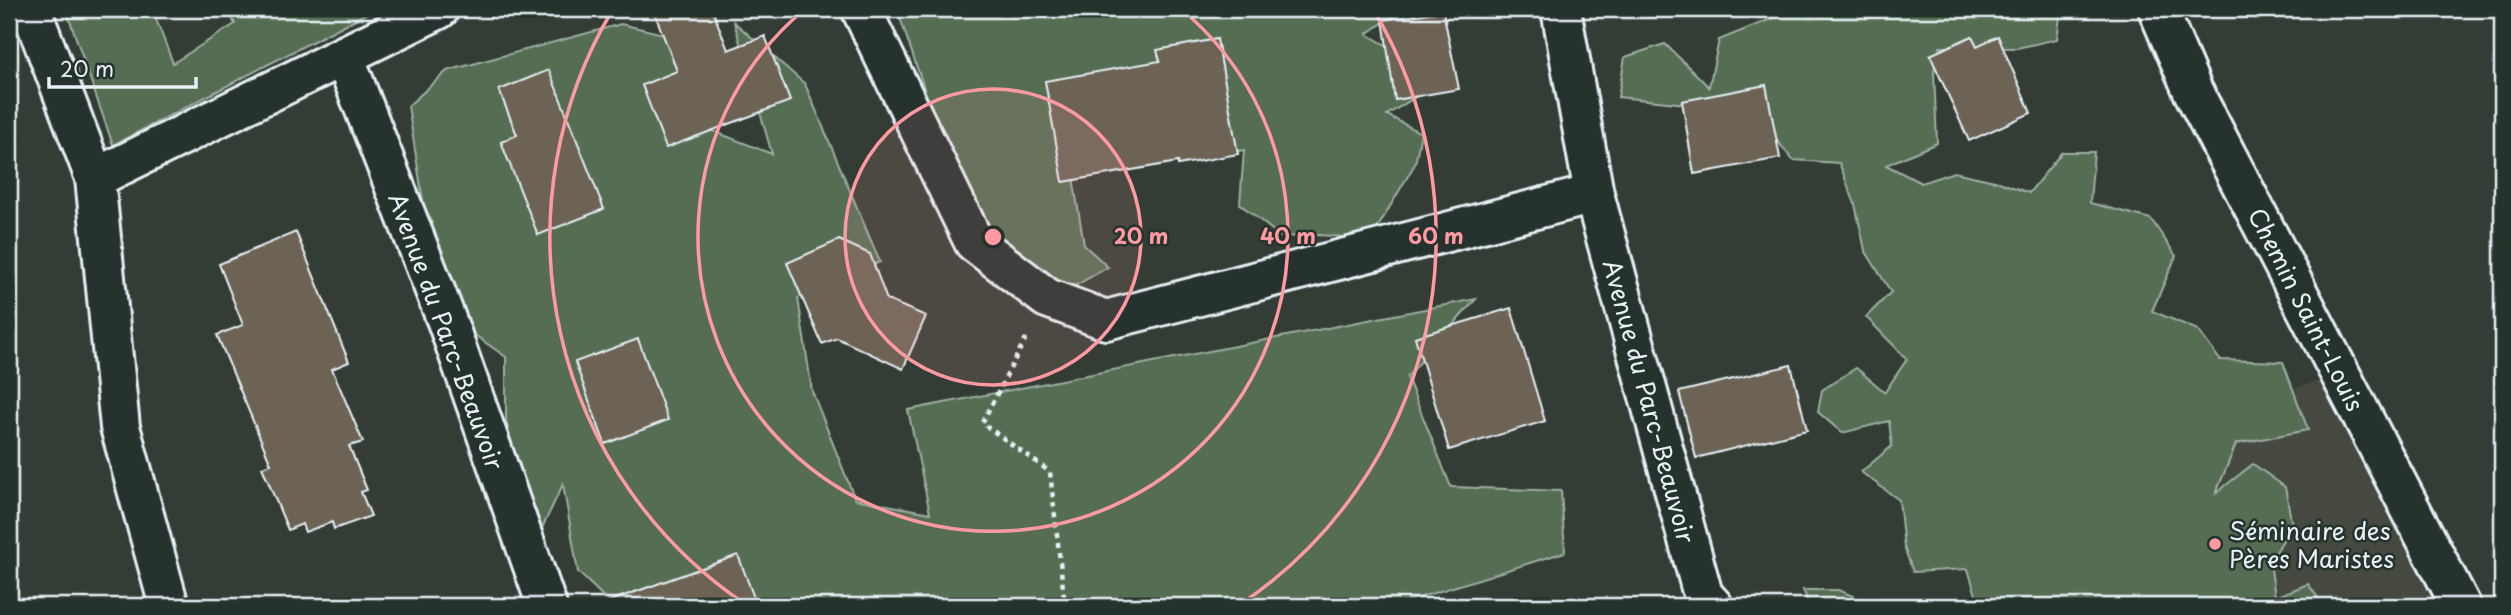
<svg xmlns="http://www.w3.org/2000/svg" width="2511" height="615" font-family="'Playpen Sans',sans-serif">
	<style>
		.built { fill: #45483f }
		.green { fill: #556d52; stroke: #9eafa5; stroke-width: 2 }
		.building { fill: #6c6355; stroke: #e8f1f8; stroke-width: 2 }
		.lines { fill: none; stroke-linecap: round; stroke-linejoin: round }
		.street-casing { stroke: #e8f1f8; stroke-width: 44 }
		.secondary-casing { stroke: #e8f1f8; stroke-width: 44 }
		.path { stroke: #e8f1f8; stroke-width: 4.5; stroke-dasharray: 5 5; stroke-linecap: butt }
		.street { stroke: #26332d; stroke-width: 38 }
		.secondary { stroke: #26332d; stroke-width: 38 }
		.ring { fill: none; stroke: #ff9aa2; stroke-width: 3.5 }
		.poi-dot { fill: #ff9aa2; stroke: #26332d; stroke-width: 2.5 }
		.labels { text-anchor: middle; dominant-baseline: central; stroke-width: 5; stroke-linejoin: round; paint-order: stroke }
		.street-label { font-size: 24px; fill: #e8f1f8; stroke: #26332d }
		.poi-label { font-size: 24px; fill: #e8f1f8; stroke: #26332d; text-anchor: start }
		.centre { fill: #ff9aa2; stroke: #26332d; stroke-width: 3.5 }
		.ring-label { font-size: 21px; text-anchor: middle; font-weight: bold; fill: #ff9aa2; stroke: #26332d; stroke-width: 5; stroke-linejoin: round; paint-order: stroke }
	</style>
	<rect width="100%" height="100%" fill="#343d35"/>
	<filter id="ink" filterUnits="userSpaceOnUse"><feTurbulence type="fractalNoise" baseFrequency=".0143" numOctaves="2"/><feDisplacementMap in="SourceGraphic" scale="14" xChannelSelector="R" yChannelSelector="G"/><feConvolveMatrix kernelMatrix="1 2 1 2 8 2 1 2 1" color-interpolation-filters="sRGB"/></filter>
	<g filter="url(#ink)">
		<polygon class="built" points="2341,374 2453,606 2024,606 1990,481"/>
		<g class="green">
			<polygon points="66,9 152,9 173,63 235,24 227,9 375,9 113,145"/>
			<polygon points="897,9 1394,9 1394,15 1367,34 1404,56 1417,96 1387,115 1421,133 1415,164 1371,239 1319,235 1281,237 1240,204 1244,150 1205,158 1070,159 1084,245 1108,267 1057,296 979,216 946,152"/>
			<polygon points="1776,9 2061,9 2057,39 2017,48 1940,47 1934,71 1937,143 1886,165 1921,183 1954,172 1999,182 2029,193 2062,152 2094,152 2090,203 2151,219 2176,256 2152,311 2198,330 2220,360 2283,362 2308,430 2236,444 2216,493 2253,464 2285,487 2292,525 2270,562 2275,597 2308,584 2324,606 1974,606 1979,605 1968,569 1913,572 1904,547 1899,500 1861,472 1892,446 1889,421 1842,433 1818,412 1822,390 1856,368 1885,392 1907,359 1866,317 1891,292 1865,250 1855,204 1839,163 1793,160 1768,130 1697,105 1618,97 1625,57 1665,44 1709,87 1719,40 1776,17"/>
			<polygon points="734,22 805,84 880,262 798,298 812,391 855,499 930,513 908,410 1476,299 1407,377 1451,487 1561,491 1565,552 1392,606 719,606 712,598 688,606 613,606 578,572 563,484 535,543 506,420 506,357 469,331 429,238 408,106 447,71 621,24 685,39 685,120 772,154"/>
			<polygon points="1803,590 1838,590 1878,606 1810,606"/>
		</g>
		<g class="building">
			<polygon points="653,9 712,9 728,50 765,36 790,101 666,148 642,85 677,71"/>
			<polygon points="1443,11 1459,89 1395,100 1383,20"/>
			<polygon points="1972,36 1977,46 1998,36 2031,113 1969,141 1930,55"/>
			<polygon points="1217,39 1238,154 1178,165 1178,162 1063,182 1045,81 1160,61 1157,50"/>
			<polygon points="549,70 604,209 538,235 501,142 517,135 499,90"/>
			<polygon points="1766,85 1780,158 1694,174 1682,101"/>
			<polygon points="296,232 349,362 332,369 363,442 349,446 367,490 361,492 371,516 334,529 332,522 305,532 302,524 288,530 262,467 271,464 217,335 243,325 219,264"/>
			<polygon points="839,240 870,254 887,300 926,316 903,369 837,338 822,344 787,263"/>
			<polygon points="1511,308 1545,421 1449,450 1415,337"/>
			<polygon points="638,339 668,420 605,444 575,362"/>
			<polygon points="1791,365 1807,430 1696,458 1679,392"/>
			<polygon points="738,555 757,606 611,606 610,601"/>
		</g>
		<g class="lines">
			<defs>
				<g id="street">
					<polyline points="31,9 95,178 120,427 169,606"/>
					<polyline points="861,9 974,242 1047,298 1106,320 1594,194"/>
					<polyline points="1561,9 1594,194 1703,595 1713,606"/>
					<polyline points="344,56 448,324 547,606"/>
					<polyline points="95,178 439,9"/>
				</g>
				<polyline id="secondary" points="2158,9 2193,91 2461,606"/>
			</defs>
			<use href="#street" class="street-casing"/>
			<use href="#secondary" class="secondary-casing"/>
			<polyline class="path" points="1026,338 982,423 1050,472 1065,606"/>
			<use href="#street" class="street"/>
			<use href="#secondary" class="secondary"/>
		</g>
	</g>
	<circle cx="993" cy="237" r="148" fill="#ff9aa2" fill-opacity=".12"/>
	<g class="ring">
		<circle cx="993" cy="237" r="148"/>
		<path d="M1181 9A295 295 0 1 1 805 9"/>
		<path d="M745 604A443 443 0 0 1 613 9M1373 9A443 443 0 0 1 1241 604"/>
	</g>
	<circle class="poi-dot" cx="2215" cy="544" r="7"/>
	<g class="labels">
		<g class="street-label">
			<text transform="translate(2307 309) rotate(63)">Chemin Saint-Louis</text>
			<text transform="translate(447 331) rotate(70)">Avenue du Parc-Beauvoir</text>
			<text transform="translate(1650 401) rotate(75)">Avenue du Parc-Beauvoir</text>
		</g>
		<g class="poi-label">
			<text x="2229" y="530">Séminaire des<tspan x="2229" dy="28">Pères Maristes</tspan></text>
		</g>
	</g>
	<circle cx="993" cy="237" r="10" class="centre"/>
	<g class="ring-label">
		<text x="1141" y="244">20 m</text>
		<text x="1288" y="244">40 m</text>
		<text x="1436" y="244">60 m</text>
	</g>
	<rect width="2511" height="615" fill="none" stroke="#26332d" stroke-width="35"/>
	<rect x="18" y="18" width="2476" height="580" fill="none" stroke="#e8f1f8" stroke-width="2.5" filter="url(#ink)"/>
	<path d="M49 77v10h147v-10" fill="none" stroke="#e8f1f8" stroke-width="3.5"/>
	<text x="60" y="77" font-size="21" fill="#e8f1f8" stroke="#26332d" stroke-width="5" paint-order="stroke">20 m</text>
</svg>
